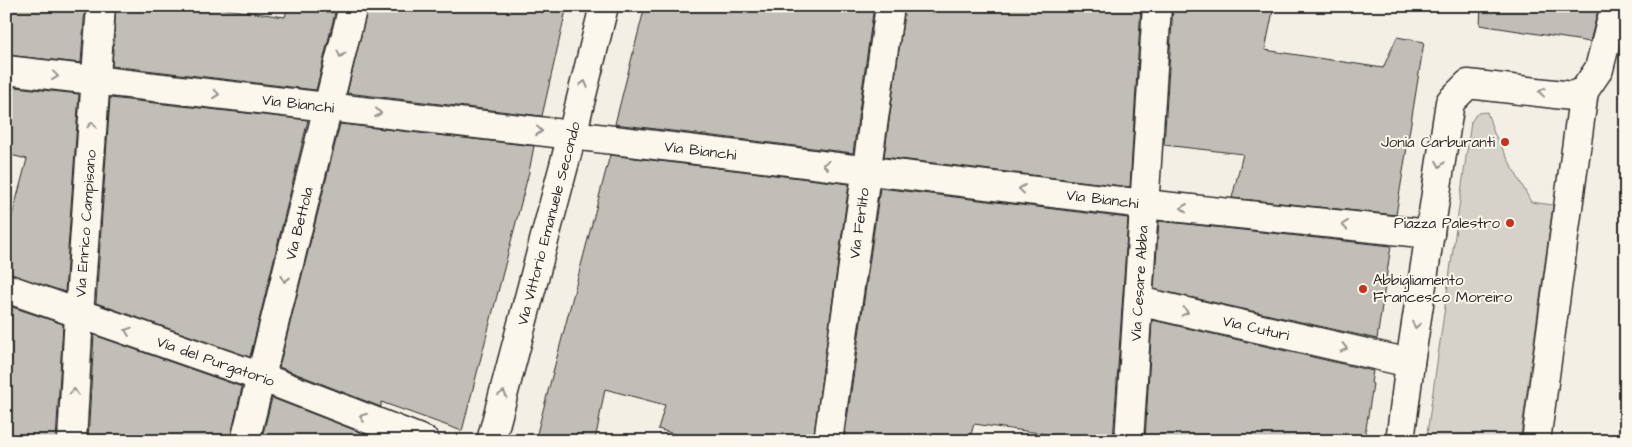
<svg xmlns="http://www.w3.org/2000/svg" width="1632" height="447" font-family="'Architects Daughter',sans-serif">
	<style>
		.green { fill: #d5d2c9; stroke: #807e7a }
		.building { fill: #c0beb6; stroke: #2b2b2b }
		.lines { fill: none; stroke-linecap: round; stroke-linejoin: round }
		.street-casing { stroke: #2b2b2b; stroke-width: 31 }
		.secondary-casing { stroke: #2b2b2b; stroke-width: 31 }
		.street { stroke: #fbf7ec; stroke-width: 28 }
		.secondary { stroke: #fbf7ec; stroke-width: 28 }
		.oneway { stroke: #93918c }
		.poi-dot { fill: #c8321e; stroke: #fbf7ec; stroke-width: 2 }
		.labels { text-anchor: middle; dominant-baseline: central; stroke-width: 4; stroke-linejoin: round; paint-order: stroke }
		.street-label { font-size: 15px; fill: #2b2b2b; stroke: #fbf7ec }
		.poi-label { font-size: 15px; fill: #2b2b2b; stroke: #fbf7ec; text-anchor: end }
	</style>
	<rect width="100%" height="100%" fill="#f3efe4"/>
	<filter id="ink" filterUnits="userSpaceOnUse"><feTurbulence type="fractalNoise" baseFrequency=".02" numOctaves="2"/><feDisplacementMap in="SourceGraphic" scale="10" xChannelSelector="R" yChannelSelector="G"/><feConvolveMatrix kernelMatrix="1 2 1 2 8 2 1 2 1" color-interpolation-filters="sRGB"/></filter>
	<g filter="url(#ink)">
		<polygon class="green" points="1487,112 1494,133 1531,202 1553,205 1520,441 1426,441 1471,122 1477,113"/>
		<g class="building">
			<polygon points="6,6 85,6 81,63 6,55"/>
			<polygon points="116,6 204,6 285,17 288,6 300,6 335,13 316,90 112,66"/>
			<polygon points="368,6 567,6 542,116 347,93"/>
			<polygon points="645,6 874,6 853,153 615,124"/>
			<polygon points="905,6 1141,6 1130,187 884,157"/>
			<polygon points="1173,6 1274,6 1265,50 1383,68 1397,37 1424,42 1396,215 1232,198 1243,154 1164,145"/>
			<polygon points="1481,6 1599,6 1590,42 1480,25"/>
			<polygon points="1626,27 1626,48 1621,47"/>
			<polygon points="6,86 79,94 65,292 6,273 6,239 27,159 6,154"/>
			<polygon points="110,98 308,120 250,357 96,303"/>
			<polygon points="340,124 534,146 529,172 462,431 381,402 381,407 279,367"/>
			<polygon points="610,155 849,184 813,441 680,441 681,436 658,429 665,405 605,389 595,441 535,441"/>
			<polygon points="880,188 1128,218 1113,441 1060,441 1061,436 974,424 969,441 844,441"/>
			<polygon points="1159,221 1391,246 1377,339 1154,289"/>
			<polygon points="6,305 63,324 56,440 6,433"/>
			<polygon points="1152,320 1373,371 1371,383 1373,384 1364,441 1145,441"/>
			<polygon points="94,335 242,387 230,441 88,441"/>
			<polygon points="272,398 375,438 375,441 261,441"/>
		</g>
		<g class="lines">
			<defs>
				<g id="street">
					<path id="s1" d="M6,70L572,135L1144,204L1430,234"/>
					<path id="s2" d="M6,288L261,377L425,441"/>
					<path id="s3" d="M1138,301L1410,363"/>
					<path id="s4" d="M72,441L79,315L101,6"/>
					<path id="s5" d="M245,441L353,6"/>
					<path id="s6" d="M828,441L890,6"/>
					<path id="s7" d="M1129,441L1157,6"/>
					<polyline points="1536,441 1584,91"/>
				</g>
				<g id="secondary">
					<path id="s8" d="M491,441L572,135L604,6"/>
					<polyline points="1400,441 1410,363 1450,102 1468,84 1572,96 1584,91 1599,69 1615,6"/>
				</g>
			</defs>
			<use href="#street" class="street-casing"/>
			<use href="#secondary" class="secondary-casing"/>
			<use href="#street" class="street"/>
			<use href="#secondary" class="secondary"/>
		</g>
		<defs><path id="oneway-chevron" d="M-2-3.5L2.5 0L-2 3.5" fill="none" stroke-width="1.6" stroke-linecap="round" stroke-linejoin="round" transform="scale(1.25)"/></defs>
		<g class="oneway">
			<use href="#oneway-chevron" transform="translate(341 54) rotate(104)"/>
			<use href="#oneway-chevron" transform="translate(55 76) rotate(7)"/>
			<use href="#oneway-chevron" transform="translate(584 84) rotate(-76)"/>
			<use href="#oneway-chevron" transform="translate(1542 92) rotate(-174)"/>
			<use href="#oneway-chevron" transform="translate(216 94) rotate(7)"/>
			<use href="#oneway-chevron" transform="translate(378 113) rotate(6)"/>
			<use href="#oneway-chevron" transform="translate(92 125) rotate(-86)"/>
			<use href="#oneway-chevron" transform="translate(539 131) rotate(6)"/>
			<use href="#oneway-chevron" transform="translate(1440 164) rotate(99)"/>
			<use href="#oneway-chevron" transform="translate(826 165) rotate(-173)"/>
			<use href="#oneway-chevron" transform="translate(1022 189) rotate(-173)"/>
			<use href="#oneway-chevron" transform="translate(1184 208) rotate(-174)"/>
			<use href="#oneway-chevron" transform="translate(1345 225) rotate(-174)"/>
			<use href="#oneway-chevron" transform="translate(285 279) rotate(104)"/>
			<use href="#oneway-chevron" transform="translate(1185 312) rotate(13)"/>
			<use href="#oneway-chevron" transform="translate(1416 325) rotate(99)"/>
			<use href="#oneway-chevron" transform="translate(128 331) rotate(-161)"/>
			<use href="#oneway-chevron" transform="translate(1344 348) rotate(13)"/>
			<use href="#oneway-chevron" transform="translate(74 392) rotate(-87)"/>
			<use href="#oneway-chevron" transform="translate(503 394) rotate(-75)"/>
			<use href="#oneway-chevron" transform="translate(363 417) rotate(-159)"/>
		</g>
	</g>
	<g class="poi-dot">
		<circle cx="1505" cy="142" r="5"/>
		<circle cx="1510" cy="223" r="5"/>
		<circle cx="1363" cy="289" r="5"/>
	</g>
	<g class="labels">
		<g class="street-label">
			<text stroke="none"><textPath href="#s1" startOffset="294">Via Bianchi</textPath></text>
			<text stroke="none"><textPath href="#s1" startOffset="699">Via Bianchi</textPath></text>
			<text stroke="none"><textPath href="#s1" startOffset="1104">Via Bianchi</textPath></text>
			<text stroke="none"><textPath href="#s4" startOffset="218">Via Enrico Campisano</textPath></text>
			<text stroke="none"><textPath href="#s6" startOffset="220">Via Ferlito</textPath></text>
			<text stroke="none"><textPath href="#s5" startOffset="224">Via Bettola</textPath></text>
			<text stroke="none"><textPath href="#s8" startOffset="225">Via Vittorio Emanuele Secondo</textPath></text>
			<text stroke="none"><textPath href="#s7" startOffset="158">Via Cesare Abba</textPath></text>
			<text stroke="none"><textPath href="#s3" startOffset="121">Via Cuturi</textPath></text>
			<text stroke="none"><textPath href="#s2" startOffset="222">Via del Purgatorio</textPath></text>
		</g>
		<g class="poi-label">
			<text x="1495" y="142">Jonia Carburanti</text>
			<text x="1500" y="223">Piazza Palestro</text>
			<text x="1373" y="280" text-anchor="start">Abbigliamento<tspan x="1373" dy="17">Francesco Moreiro</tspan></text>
		</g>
	</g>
	<rect width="1632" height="447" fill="none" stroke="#fbf7ec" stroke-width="25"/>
	<rect x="12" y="12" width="1607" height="422" fill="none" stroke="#2b2b2b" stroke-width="2" filter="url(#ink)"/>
</svg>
